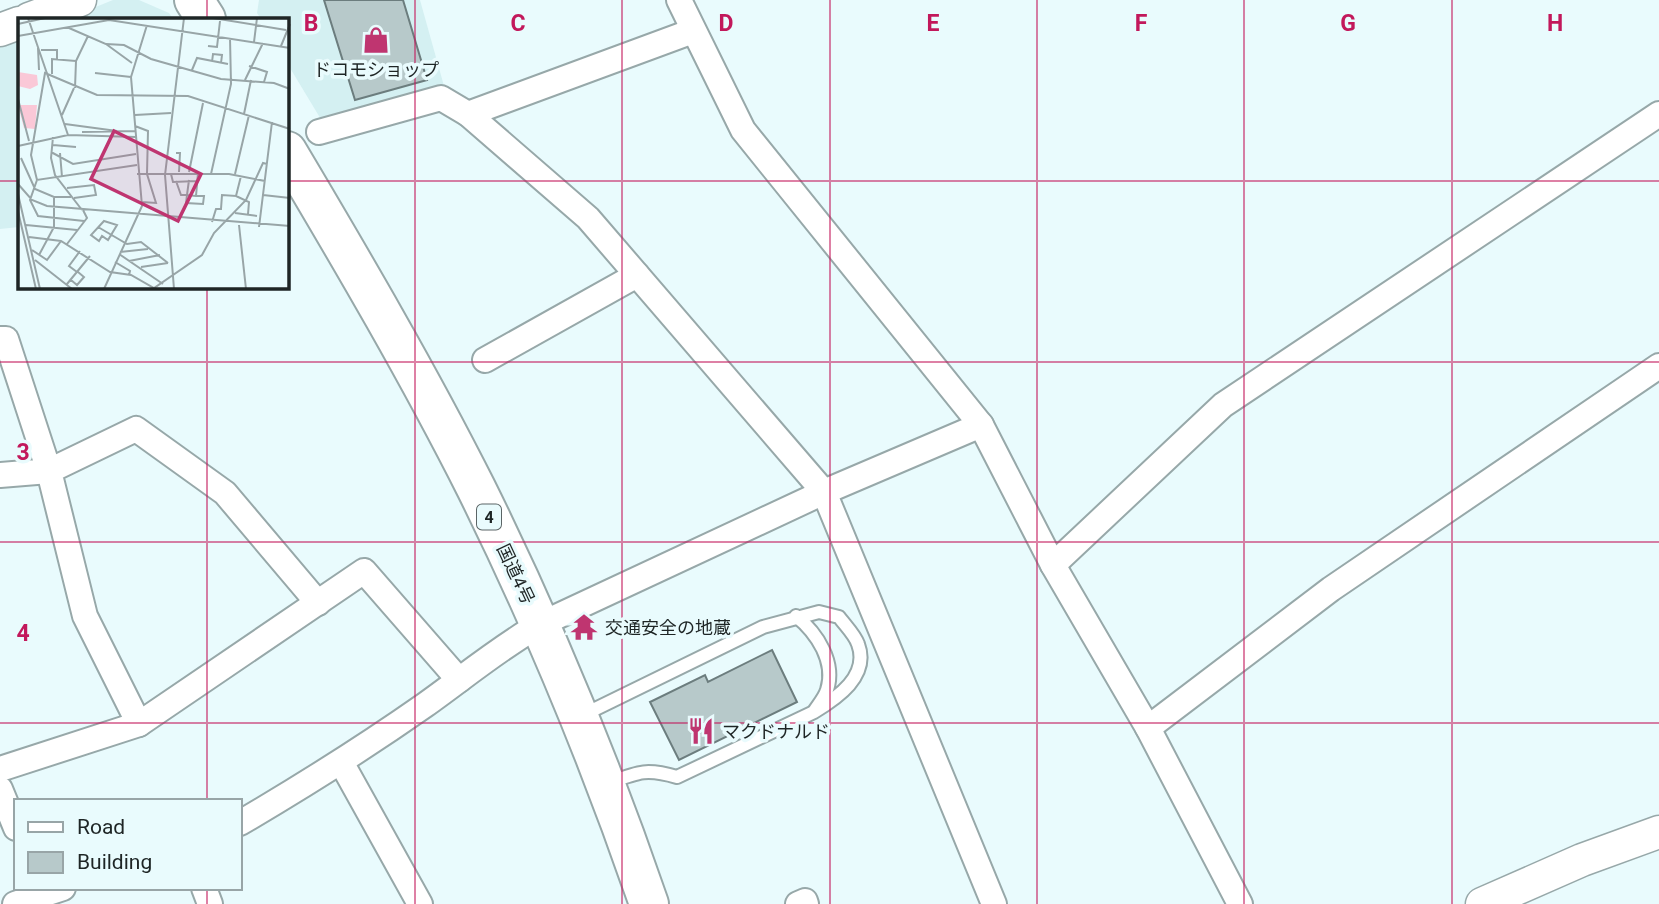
<svg xmlns="http://www.w3.org/2000/svg" width="1659" height="904" font-family="Roboto,'Noto Sans JP',sans-serif">
	<style>
		.built { fill: #d4f0f2 }
		.building { fill: #b7c9ca; stroke: #6c7d7e; stroke-width: 2 }
		.lines { fill: none; stroke-linecap: round; stroke-linejoin: round }
		.service-casing { stroke: #97a8a9; stroke-width: 16 }
		.minor-casing { stroke: #97a8a9; stroke-width: 28 }
		.tertiary-casing { stroke: #97a8a9; stroke-width: 35 }
		.trunk-casing { stroke: #97a8a9; stroke-width: 42 }
		.service { stroke: #fff; stroke-width: 12 }
		.minor { stroke: #fff; stroke-width: 24 }
		.tertiary { stroke: #fff; stroke-width: 32 }
		.trunk { stroke: #fff; stroke-width: 38 }
		.grid { fill: none; stroke: #c2185b; stroke-width: 2; stroke-opacity: 0.55 }
		.labels { text-anchor: middle; dominant-baseline: central; stroke-width: 7; stroke-linejoin: round; paint-order: stroke }
		.shield { fill: #e9fbfd; stroke: #5b6566; stroke-width: 2 }
		.shield-label { font-size: 16px; font-weight: bold; fill: #1e2525 }
		.poi-label { font-size: 18px; fill: #1e2525; stroke: #e9fbfd; text-anchor: start }
		.street-label { font-size: 18px; fill: #1e2525; stroke: #e9fbfd }
		.inset-road { fill: none; stroke: #98a5a7; stroke-width: 2 }
		.view { fill: #bf3570; fill-opacity: 0.15; stroke: #bf3570; stroke-width: 3.5 }
		.inset-edge { fill: none; stroke: #1e2525; stroke-width: 3.5 }
		.grid-label { font-size: 23px; text-anchor: middle; font-weight: bold; fill: #c2185b; stroke: #e9fbfd; stroke-width: 7; stroke-linejoin: round; paint-order: stroke }
	</style>
	<rect width="100%" height="100%" fill="#e9fbfd"/>
	<g class="built">
		<polygon points="113,0 139,0 169,13 173,19 66,19"/>
		<polygon points="259,0 420,0 444,86 322,121 287,63 287,19 261,19 257,13"/>
		<polygon points="19,38 19,227 0,229 0,46"/>
	</g>
	<g class="building">
		<polygon points="324,0 403,0 427,80 355,100"/>
		<polygon points="772,650 797,702 679,760 650,702 705,675 708,682"/>
	</g>
	<g class="lines">
		<defs>
			<g id="service">
				<path d="M796,616C817,633 836,662 827,690C825,697 819,704 815,710"/>
				<path d="M581,716L763,627L819,612L839,617C845,625 855,635 858,644C870,676 837,698 814,712L677,777C646,768 638,772 609,783"/>
			</g>
			<g id="minor">
				<polyline points="679,0 743,130 981,425 1053,565 1148,728 1240,904"/>
				<polyline points="693,31 468,114 588,218 824,492 994,904"/>
				<polyline points="319,132 441,98 468,114"/>
				<polyline points="0,339 6,339 49,471 0,475"/>
				<polyline points="485,360 637,275"/>
				<polyline points="1053,565 1223,405 1659,114"/>
				<polyline points="139,724 85,616 49,471 136,429 225,493 318,603"/>
				<polyline points="1148,728 1331,589 1659,366"/>
				<polyline points="341,762 420,904"/>
				<polyline points="0,769 139,724 364,571 459,680"/>
				<polyline points="0,789 16,828"/>
				<path d="M240,823C303,786 365,747 425,705C463,678 499,648 539,625L824,492L981,425"/>
				<polyline points="204,888 210,904"/>
				<polyline points="15,904 63,888"/>
				<polyline points="798,904 805,901 806,904"/>
			</g>
			<g id="tertiary">
				<polyline points="29,19 80,0"/>
				<polyline points="0,30 19,23"/>
				<polyline points="1482,904 1582,860 1659,832"/>
			</g>
			<g id="trunk">
				<polyline points="194,0 206,19"/>
				<path d="M287,151C353,262 418,373 476,488C542,621 601,764 649,904"/>
			</g>
		</defs>
		<use href="#service" class="service-casing"/>
		<use href="#minor" class="minor-casing"/>
		<use href="#tertiary" class="tertiary-casing"/>
		<use href="#trunk" class="trunk-casing"/>
		<use href="#service" class="service"/>
		<use href="#minor" class="minor"/>
		<use href="#tertiary" class="tertiary"/>
		<use href="#trunk" class="trunk"/>
	</g>
	<path class="grid" d="M207,0V19M415,0V904M622,0V904M830,0V904M1037,0V904M1244,0V904M1452,0V904M0,181H19M287,181H1659M207,287V801M0,362H1659M0,542H1659M0,723H1659M207,888V904"/>
	<defs>
		<symbol id="shop-bare" viewBox="-9 -9 18 18"><path d="M-5-2.5h2.3a2.7 3.5 0 0 1 5.4 0H5L5.5 6h-11ZM-1.5-2.5h3a1.5 2.3 0 0 0-3 0Z" fill="#bf3570" stroke="#e9fbfd" stroke-width="2.5" paint-order="stroke"/></symbol>
		<symbol id="temple-bare" viewBox="-9 -9 18 18"><path d="M0-6L5-2H3V0L6.5 2.5H4V6H1.5V3h-3V6H-4V2.5H-6.5L-3 0V-2H-5Z" fill="#bf3570" stroke="#e9fbfd" stroke-width="2.5" paint-order="stroke"/></symbol>
		<symbol id="restaurant-bare" viewBox="-9 -9 18 18"><path d="M-5-6h1v4h1v-4h1v4h1v-4h1v5L-1.5 .5V6h-2V.5L-5-1ZM5-6V6H3V1.5H1.5Q1.5-4 5-6Z" fill="#bf3570" stroke="#e9fbfd" stroke-width="2.5" paint-order="stroke"/></symbol>
	</defs>
	<g fill-rule="evenodd">
		<use href="#shop-bare" x="357" y="21" width="38" height="38"/>
		<use href="#temple-bare" x="565" y="608" width="38" height="38"/>
		<use href="#restaurant-bare" x="682" y="712" width="38" height="38"/>
	</g>
	<g class="labels">
		<rect class="shield" x="477" y="504.5" width="24" height="25" rx="5"/>
		<g class="shield-label">
			<text x="489" y="517">4</text>
		</g>
		<g class="poi-label">
			<text x="376" y="69" text-anchor="middle">ドコモショップ</text>
			<text x="605" y="627">交通安全の地蔵</text>
			<text x="722" y="731">マクドナルド</text>
		</g>
		<g class="street-label">
			<text transform="translate(516 574) rotate(65)">国道4号</text>
		</g>
	</g>
	<g transform="translate(18 18)">
		<rect width="271" height="271" fill="#e9fbfd"/>
		<path d="M0,54L19,57L20,67L12,71L0,68ZM0,87H19L17,111L6,110Z" fill="#fac8d7"/>
		<path class="inset-road" d="M10,0L50,117M195,0L268,12M0,6L27,0M51,10L88,26L114,45M0,18L91,2L272,30M236,24L239,0M88,26L106,27L133,41L203,61L256,65L272,71M190,28L199,29L202,3M263,28L272,6M20,30L21,52M23,32H39V42M194,44L195,36L204,37L203,45M231,48L249,54L246,64M174,52L179,40L210,46M77,55L113,59M34,56V41L58,43M227,62L245,25M57,70L58,43L70,18M0,81L11,123M226,96L233,62M44,97L56,70M117,97L153,95M47,106L99,113M117,108L130,113L129,156L138,185L124,184M64,114L117,113M35,119L33,140L37,157L64,192M35,127L58,129M0,128L50,117L118,119M33,134L55,146L118,136M42,135L44,159M158,135H162L161,154M3,140L17,171L36,179H53M119,147L19,162L13,137L27,55L79,77L170,78L272,111M171,154L185,85M119,156H211L247,163M153,156L155,164L179,163M193,156L213,66L212,20M217,156L231,97M19,162L12,182L20,198L66,203M158,163L163,177H169L171,162M0,166L14,182L29,188L272,208M49,170L76,167L78,177L56,180M0,176L22,271M245,177L272,180M178,178L169,177L168,185L185,186L186,178H178L180,155M218,178L231,184L230,196M0,193L18,271M217,195L239,198M86,203L99,207L90,222L84,218L81,223L73,217ZM194,204L198,191H203L204,177L218,178L223,158M8,207L59,212M221,207L228,271M80,209L109,226L123,224L150,245M241,209L254,104M11,219L43,223L92,254L113,257L136,270L184,237L196,215L228,182L245,145L249,146M49,226L69,200L65,192M14,232L29,242L43,223M102,234L130,231M101,236L145,266M21,237L36,209V179M17,242L54,271M111,243L142,237M97,244L112,253L111,257M123,249L150,245M59,254L51,248L62,233M53,262L59,267L66,259L60,254M49,266L72,238M86,271L124,188L113,59L129,7M156,271L147,157L166,0"/>
		<path class="view" d="M96,113L183,156L160,203L73,161Z"/>
		<rect width="271" height="271" class="inset-edge"/>
	</g>
	<g class="grid-label">
		<text x="311" y="31">B</text>
		<text x="518" y="31">C</text>
		<text x="726" y="31">D</text>
		<text x="933" y="31">E</text>
		<text x="1141" y="31">F</text>
		<text x="1348" y="31">G</text>
		<text x="1555" y="31">H</text>
		<text x="23" y="460">3</text>
		<text x="23" y="641">4</text>
	</g>
	<rect x="14" y="799" width="228" height="91" fill="#e9fbfd" stroke="#98a5a7" stroke-width="2"/>
	<rect x="28" y="822" width="35" height="10" fill="#ffffff" stroke="#98a5a7" stroke-width="2"/>
	<text x="77" y="834" font-size="21" fill="#1e2525">Road</text>
	<rect x="28" y="852" width="35" height="21" fill="#b7c9ca" stroke="#98a5a7" stroke-width="2"/>
	<text x="77" y="869" font-size="21" fill="#1e2525">Building</text>
</svg>
